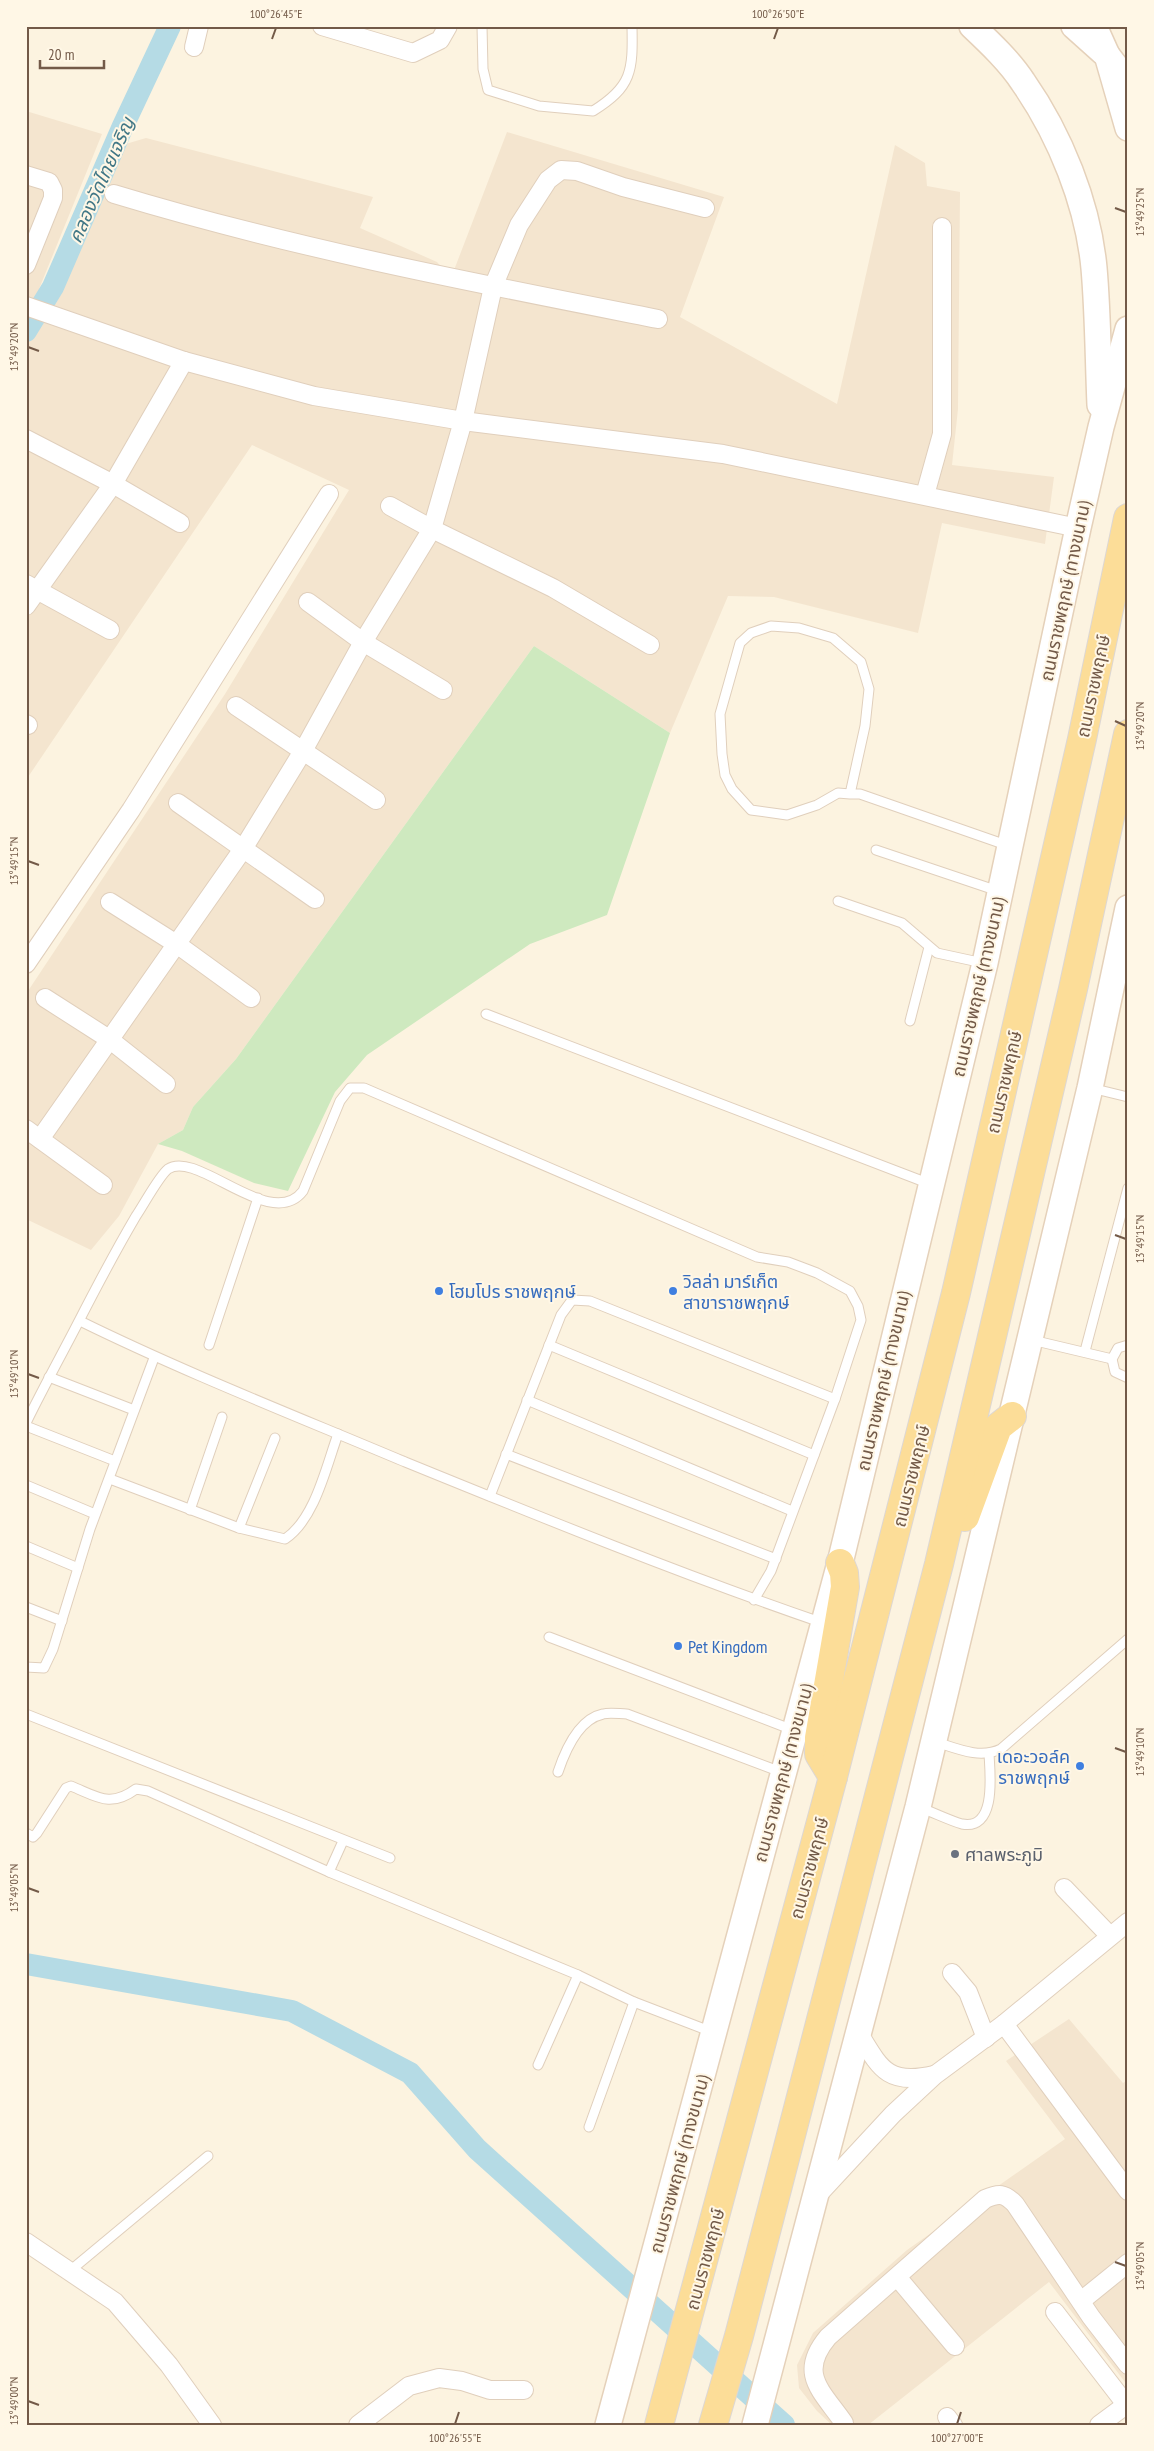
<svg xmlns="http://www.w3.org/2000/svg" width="1154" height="2451" font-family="'PT Sans Narrow','Noto Sans Thai',sans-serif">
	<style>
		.residential { fill: #f4e5cf }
		.green { fill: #cee9bf }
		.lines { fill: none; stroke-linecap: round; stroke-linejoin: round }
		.canal { stroke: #b5dbe5; stroke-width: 22 }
		.lane-casing { stroke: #e0cfbc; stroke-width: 11 }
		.street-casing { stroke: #e0cfbc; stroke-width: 20 }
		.secondary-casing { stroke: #e5d1ba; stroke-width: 28 }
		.primary-casing { stroke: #ddd7d3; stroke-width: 30 }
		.lane { stroke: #fff; stroke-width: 9 }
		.street { stroke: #fff; stroke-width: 18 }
		.secondary { stroke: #fff; stroke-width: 25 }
		.primary { stroke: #fcdd98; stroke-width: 28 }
		.ticks { fill: none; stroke: #735a48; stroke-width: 2 }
		.shop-dot { fill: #3f7fe0; stroke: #fff7e6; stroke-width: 2 }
		.worship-dot { fill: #6b7280; stroke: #fff7e6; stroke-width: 2 }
		.labels { text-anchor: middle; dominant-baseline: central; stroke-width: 4; stroke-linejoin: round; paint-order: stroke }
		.street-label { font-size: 18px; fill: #735a48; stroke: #fff7e6 }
		.shop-label { font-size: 18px; fill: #366cbe; stroke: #fff7e6; text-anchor: start }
		.worship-label { font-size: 18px; fill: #5b616d; stroke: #fff7e6; text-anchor: start }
		.water-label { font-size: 19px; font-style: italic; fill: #417786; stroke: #fff7e6 }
		.neatline { fill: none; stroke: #735a48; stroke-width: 2 }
		.ticks-label { font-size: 12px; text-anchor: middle; fill: #735a48 }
	</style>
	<rect width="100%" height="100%" fill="#fcf3e0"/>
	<g class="residential">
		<polygon points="26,111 102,134 39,289 57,299 119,146 146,138 373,197 360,228 437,262 451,278 507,132 724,197 680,317 837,404 895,145 925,163 927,186 960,192 958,409 952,465 1054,477 1045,544 942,523 918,633 774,597 728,596 670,733 534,646 236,1059 193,1107 183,1130 158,1144 119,1216 91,1250 26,1219 26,994 225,694 349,490 252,445 26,780 26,346 36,327 26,323"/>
		<polygon points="1069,2019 1123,2083 1128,2080 1128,2386 1049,2282 868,2425 832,2425 817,2411 799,2388 797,2365 813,2333 907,2250 1065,2139 1006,2061"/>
	</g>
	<polygon class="green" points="534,646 670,733 607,915 530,944 367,1055 335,1092 288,1191 254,1183 182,1151 158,1144 183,1130 193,1107 236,1059"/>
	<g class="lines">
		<g class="canal">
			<polyline points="26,331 53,287 123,126 170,26"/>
			<polyline points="26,1964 292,2011 410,2073 477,2149 784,2425"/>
		</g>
		<defs>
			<g id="lane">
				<path d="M482,26L483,69L488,90L539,106L593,111C632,87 633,71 632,26"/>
				<polyline points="850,794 865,726 869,689 861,662 833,638 799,628 771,626 751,633 740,643 720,714 722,754 725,775 732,789 751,810 787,815 817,805 838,793 850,794 860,794 1009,846"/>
				<polyline points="876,850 998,891"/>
				<polyline points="838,901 902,923 937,953 983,963"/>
				<polyline points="486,1014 930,1184"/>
				<polyline points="910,1021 929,947"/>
				<polyline points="1091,1088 1128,1097"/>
				<path d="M80,1321C184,1372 291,1414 398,1459C538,1516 680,1574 823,1623"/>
				<polyline points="1032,1340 1112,1359"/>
				<polyline points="209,1345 258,1198"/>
				<polyline points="549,1345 814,1455"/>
				<polyline points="1128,1345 1118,1348 1112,1359 1115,1372 1128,1378"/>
				<polyline points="1085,1351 1128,1188"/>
				<polyline points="49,1377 134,1410"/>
				<polyline points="527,1400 792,1511"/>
				<path d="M26,1423C43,1388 62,1354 80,1319C98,1284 116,1250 136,1216C143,1206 159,1176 168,1169C197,1149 271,1233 303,1191L340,1101L350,1088H364L757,1257L788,1262L817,1273L850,1291L858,1306L861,1320L835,1399L771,1571L754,1600"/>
				<polyline points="26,1426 115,1461"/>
				<polyline points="506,1454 776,1559"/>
				<path d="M110,1479L239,1528L285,1539C315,1519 326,1467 338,1434"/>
				<polyline points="26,1485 95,1514"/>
				<polyline points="490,1496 561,1315 572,1300 590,1301 835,1399"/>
				<polyline points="190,1510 222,1417"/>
				<polyline points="239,1528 275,1438"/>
				<polyline points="26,1546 78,1568"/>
				<polyline points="26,1607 62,1621"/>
				<polyline points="549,1637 793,1730"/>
				<polyline points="26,1667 44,1668 53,1649 90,1529 154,1358"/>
				<polyline points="26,1714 390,1858"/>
				<path d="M936,1742C958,1749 980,1759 1001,1749L1128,1639"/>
				<path d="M558,1772C565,1751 579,1719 603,1714C610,1712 620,1714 627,1714L781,1772"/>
				<path d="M918,1807C933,1812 948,1820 962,1824C997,1831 990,1773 989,1754"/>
				<path d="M26,1833L33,1837L37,1833L66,1788L71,1786C98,1797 110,1808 136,1789L148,1791L329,1872L578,1975L634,2002L712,2032"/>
				<polyline points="329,1872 343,1841"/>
				<polyline points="538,2065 578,1975"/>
				<polyline points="589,2127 634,2002"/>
				<polyline points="71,2270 208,2156"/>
			</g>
			<g id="street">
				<polyline points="322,26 413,53 440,40 448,26"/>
				<polyline points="194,47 199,26"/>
				<polyline points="26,175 49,182 53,190 53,198 26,265"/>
				<path d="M114,194C292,248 475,283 658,319"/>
				<polyline points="26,306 184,361 314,396 463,421 723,454 1078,528"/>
				<polyline points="26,439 113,484 180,523"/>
				<polyline points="925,495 942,434 942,227"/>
				<polyline points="390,506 432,529 553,588 650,645"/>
				<polyline points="26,584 110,630"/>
				<polyline points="308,602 363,642 443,690"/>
				<polyline points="26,606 113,484 184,361"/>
				<polyline points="236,706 376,800"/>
				<polyline points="26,724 28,725"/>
				<polyline points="178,803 315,899"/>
				<polyline points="110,902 178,945 251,998"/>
				<polyline points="26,964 131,810 329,494"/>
				<polyline points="45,998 109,1039 166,1084"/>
				<polyline points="26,1129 103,1185"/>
				<polyline points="40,1139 243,849 303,751 363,642 432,529 463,421 493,287 519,225 548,180 561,170 577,171 623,187 705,208"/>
				<polyline points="1064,1888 1110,1936"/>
				<polyline points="952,1973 968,1992 986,2038"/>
				<polyline points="1004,2024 1128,2191"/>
				<path d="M858,2032C880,2068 887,2086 934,2075"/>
				<polyline points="816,2197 893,2114 935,2075 1004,2024 1128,1922"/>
				<polyline points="26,2242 115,2302 169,2365 212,2425"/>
				<polyline points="898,2278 955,2346"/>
				<polyline points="1081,2301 1128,2263"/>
				<polyline points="1055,2312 1128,2407"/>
				<polyline points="947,2417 953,2425"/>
				<path d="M844,2423C822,2391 797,2374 828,2337L985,2199C999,2193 1004,2193 1015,2204L1091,2317L1128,2365"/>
				<polyline points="358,2425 409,2386 439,2378 462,2381 490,2390 524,2390"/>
				<polyline points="1099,2425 1126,2405"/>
			</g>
			<g id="secondary">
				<path d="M972,26C990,43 1010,62 1023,82C1060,135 1088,204 1094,268C1098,313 1098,359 1100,405"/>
				<polyline points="1074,26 1103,52"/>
				<polyline points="1094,26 1107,55 1117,68"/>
				<polyline points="1107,55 1128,128"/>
				<polyline points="608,2425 840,1563 985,963 1078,528 1101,427 1128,329"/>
				<polyline points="755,2425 918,1807 1090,1088 1128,908"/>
			</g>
			<g id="primary">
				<polyline points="965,1517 998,1427 1012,1416"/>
				<polyline points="833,1777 819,1754 819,1738 845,1587 844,1573 840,1563"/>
				<polyline points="659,2425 833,1777 956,1293 1082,739 1128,518"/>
				<polyline points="713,2425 739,2336 939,1564 1073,989 1128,734"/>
			</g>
		</defs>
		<use href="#lane" class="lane-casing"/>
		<use href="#street" class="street-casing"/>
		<use href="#secondary" class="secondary-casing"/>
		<use href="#primary" class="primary-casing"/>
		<use href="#lane" class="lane"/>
		<use href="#street" class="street"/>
		<use href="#secondary" class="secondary"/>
		<use href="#primary" class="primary"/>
	</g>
	<path class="ticks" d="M272,39L276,28M774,39L778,28M1115,208L1126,212M28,347L39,351M1115,721L1126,726M28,861L39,865M1115,1235L1126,1239M28,1374L39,1378M1115,1748L1126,1752M28,1888L39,1892M1115,2262L1126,2266M28,2401L39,2405M455,2424L459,2412M957,2424L961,2412"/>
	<g class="shop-dot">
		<circle cx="439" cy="1291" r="5"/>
		<circle cx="673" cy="1291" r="5"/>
		<circle cx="678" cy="1646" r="5"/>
		<circle cx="1080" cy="1766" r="5"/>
	</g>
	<circle class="worship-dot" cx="955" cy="1854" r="5"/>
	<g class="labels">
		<g class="street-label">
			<text transform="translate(1065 591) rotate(-78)">ถนนราชพฤกษ์ (ทางขนาน)</text>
			<text transform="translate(1093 686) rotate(-78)">ถนนราชพฤกษ์</text>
			<text transform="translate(978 987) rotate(-77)">ถนนราชพฤกษ์ (ทางขนาน)</text>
			<text transform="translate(1004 1082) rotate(-77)">ถนนราชพฤกษ์</text>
			<text transform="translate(883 1381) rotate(-77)">ถนนราชพฤกษ์ (ทางขนาน)</text>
			<text transform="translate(911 1476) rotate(-76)">ถนนราชพฤกษ์</text>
			<text transform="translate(783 1773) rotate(-75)">ถนนราชพฤกษ์ (ทางขนาน)</text>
			<text transform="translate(809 1868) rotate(-75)">ถนนราชพฤกษ์</text>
			<text transform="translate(679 2164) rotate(-75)">ถนนราชพฤกษ์ (ทางขนาน)</text>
			<text transform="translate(705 2259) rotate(-75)">ถนนราชพฤกษ์</text>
		</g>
		<g class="shop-label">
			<text x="683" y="1281">วิลล่า มาร์เก็ต<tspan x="683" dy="21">สาขาราชพฤกษ์</tspan></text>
			<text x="449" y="1291">โฮมโปร ราชพฤกษ์</text>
			<text x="688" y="1646">Pet Kingdom</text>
			<text x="1070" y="1756" text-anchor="end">เดอะวอล์ค<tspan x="1070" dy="21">ราชพฤกษ์</tspan></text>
		</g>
		<g class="worship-label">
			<text x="965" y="1854">ศาลพระภูมิ</text>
		</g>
		<g class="water-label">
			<text transform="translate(101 180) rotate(-66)">คลองวัดไทยเจริญ</text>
		</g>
	</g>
	<rect width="1154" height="2451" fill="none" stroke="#fff7e6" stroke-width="55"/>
	<path d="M40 60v8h64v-8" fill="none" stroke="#735a48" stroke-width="2.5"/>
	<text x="48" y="60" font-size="15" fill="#735a48" stroke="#fff7e6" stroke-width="4" paint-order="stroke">20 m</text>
	<rect x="28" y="28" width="1098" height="2396" class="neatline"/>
	<g class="ticks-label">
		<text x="276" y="18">100°26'45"E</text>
		<text x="778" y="18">100°26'50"E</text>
		<text transform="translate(1140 212) rotate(-90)" y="4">13°49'25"N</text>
		<text transform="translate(14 347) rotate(-90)" y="4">13°49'20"N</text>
		<text transform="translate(1140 726) rotate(-90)" y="4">13°49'20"N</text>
		<text transform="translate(14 861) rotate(-90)" y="4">13°49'15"N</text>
		<text transform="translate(1140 1239) rotate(-90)" y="4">13°49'15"N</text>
		<text transform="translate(14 1374) rotate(-90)" y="4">13°49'10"N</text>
		<text transform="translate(1140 1752) rotate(-90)" y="4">13°49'10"N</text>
		<text transform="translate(14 1888) rotate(-90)" y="4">13°49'05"N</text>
		<text transform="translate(1140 2266) rotate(-90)" y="4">13°49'05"N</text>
		<text transform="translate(14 2401) rotate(-90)" y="4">13°49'00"N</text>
		<text x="455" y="2442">100°26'55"E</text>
		<text x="957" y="2442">100°27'00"E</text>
	</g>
</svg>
